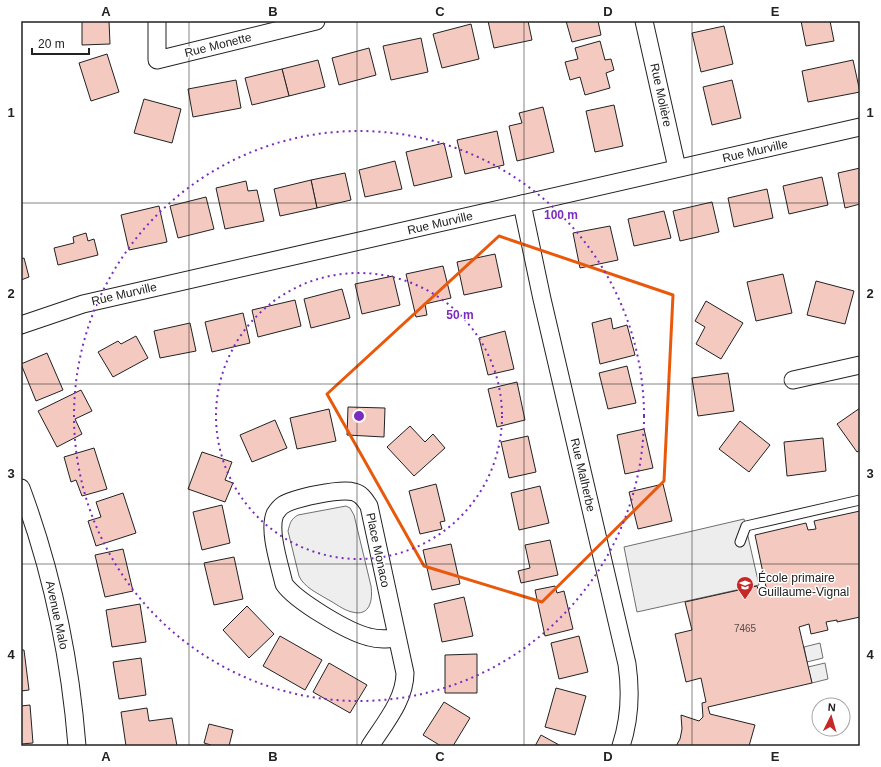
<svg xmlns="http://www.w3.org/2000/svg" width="881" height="767" font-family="Helvetica,sans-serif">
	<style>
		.green { fill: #eee; stroke: #6f6f6f }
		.parking { fill: #ededed; stroke: #6f6f6f }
		.building { fill: #f3c9c0; stroke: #222 }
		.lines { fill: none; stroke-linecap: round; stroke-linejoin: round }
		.lane-casing { stroke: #222; stroke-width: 11 }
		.street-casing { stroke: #222; stroke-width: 19 }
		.lane { stroke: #fff; stroke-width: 9 }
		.street { stroke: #fff; stroke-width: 17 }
		.marked { fill: none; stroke: #e8590c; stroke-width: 3; stroke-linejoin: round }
		.grid { fill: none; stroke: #222; stroke-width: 1; stroke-opacity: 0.55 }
		.ring { fill: none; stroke: #7b2cbf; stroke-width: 2; stroke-dasharray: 2 4 }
		.labels { text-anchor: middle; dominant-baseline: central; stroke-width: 3; stroke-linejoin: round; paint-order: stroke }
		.number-label { font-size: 10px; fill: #564c4a }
		.street-label { font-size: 12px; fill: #222; stroke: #fff }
		.poi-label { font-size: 12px; fill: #222; stroke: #fff; text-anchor: start }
		.centre { fill: #7b2cbf; stroke: #fff; stroke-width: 2 }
		.ring-label { font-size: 12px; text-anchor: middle; font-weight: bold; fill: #7b2cbf; stroke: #fff; stroke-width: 3; stroke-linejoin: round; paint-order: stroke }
		.neatline { fill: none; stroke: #222; stroke-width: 1.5 }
		.grid-label { font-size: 13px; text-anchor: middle; font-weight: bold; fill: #222 }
	</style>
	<rect width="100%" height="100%" fill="#fff"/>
	<g class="green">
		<path d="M346,506L350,508L354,515L371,586C373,600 370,617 352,612C343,610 335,603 327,599C317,593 304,587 299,576L288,531C290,523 291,519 298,515Z"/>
		<polygon points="820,643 823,658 807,662 804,647"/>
		<polygon points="825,663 828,679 812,683 808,667"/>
	</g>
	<polygon class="parking" points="744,519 759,585 637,612 624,547"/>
	<g class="building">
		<polygon points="82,21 109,21 110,44 82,45"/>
		<polygon points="488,21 528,21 532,40 494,48"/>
		<polygon points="566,21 598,21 601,35 572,42"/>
		<polygon points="801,21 830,21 834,41 806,46"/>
		<polygon points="471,24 479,59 442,68 433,34"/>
		<polygon points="724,26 733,64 701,72 692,33"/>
		<polygon points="421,38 428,72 391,80 383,46"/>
		<polygon points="600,41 605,60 611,59 614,70 606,73 610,88 585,95 580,77 570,80 565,62 578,59 575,48"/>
		<polygon points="369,48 376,75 339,85 332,58"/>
		<polygon points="107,54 119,92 91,101 79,63"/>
		<polygon points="318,60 325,87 289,96 282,69"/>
		<polygon points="853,60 860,92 808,102 802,71"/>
		<polygon points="282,69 289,96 252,105 245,78"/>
		<polygon points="236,80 241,108 193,117 188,89"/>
		<polygon points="732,80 741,118 712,125 703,87"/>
		<polygon points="144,99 181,109 172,143 134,133"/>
		<polygon points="614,105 623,146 595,152 586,111"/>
		<polygon points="543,107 554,152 517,161 509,126 522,123 519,113"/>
		<polygon points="497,131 504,165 465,174 457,140"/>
		<polygon points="444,143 452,177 414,186 406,152"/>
		<polygon points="395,161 402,189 365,197 359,170"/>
		<polygon points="860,168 860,204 845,208 838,173"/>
		<polygon points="345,173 351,200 317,208 311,180"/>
		<polygon points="822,177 828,205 789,214 783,186"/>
		<polygon points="311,180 317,208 280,216 274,189"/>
		<polygon points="246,181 248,191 257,190 264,221 225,229 216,188"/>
		<polygon points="767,189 773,218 734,227 728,198"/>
		<polygon points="206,197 214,229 178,238 170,206"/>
		<polygon points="712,202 719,232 680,241 673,211"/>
		<polygon points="159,206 167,242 129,250 121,215"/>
		<polygon points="664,211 671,238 634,246 628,219"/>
		<polygon points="610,226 618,260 580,268 573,233"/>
		<polygon points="86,233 88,241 94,239 98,255 58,265 54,248 74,243 73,237"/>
		<polygon points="495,254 502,287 464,295 457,262"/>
		<polygon points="24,258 29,277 21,280 21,259"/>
		<polygon points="443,266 451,298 425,304 427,315 416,317 406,274"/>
		<polygon points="783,274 792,313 756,321 747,282"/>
		<polygon points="393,276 400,305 362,314 355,284"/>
		<polygon points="816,281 854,291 845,324 807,315"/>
		<polygon points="342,289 350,318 311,328 304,299"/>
		<polygon points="295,300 301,326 258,337 252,310"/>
		<polygon points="706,301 743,323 721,359 696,344 705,327 695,321"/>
		<polygon points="243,313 250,343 212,352 205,322"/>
		<polygon points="611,318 613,329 627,325 635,355 600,364 592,323"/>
		<polygon points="190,323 196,351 160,358 154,331"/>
		<polygon points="505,331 514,369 488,375 479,338"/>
		<polygon points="136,336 148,358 113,377 98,352 118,341 121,344"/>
		<polygon points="47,353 63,390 36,401 21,364"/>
		<polygon points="627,366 636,403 608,409 599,373"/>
		<polygon points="728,373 734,411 698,416 692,378"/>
		<polygon points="517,382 525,420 497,427 488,389"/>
		<polygon points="81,390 92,411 75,419 82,434 57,447 38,411"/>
		<polygon points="348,407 385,408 384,437 347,435"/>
		<polygon points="860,408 860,450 857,452 837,424"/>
		<polygon points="329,409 336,441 297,449 290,418"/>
		<polygon points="275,420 287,448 252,462 240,435"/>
		<polygon points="740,421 770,445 749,472 719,449"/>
		<polygon points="410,426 425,442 433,434 445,448 414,476 387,447"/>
		<polygon points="644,429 653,468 625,474 617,435"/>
		<polygon points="528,436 536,472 509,478 501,442"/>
		<polygon points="823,438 826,471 787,476 784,442"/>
		<polygon points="94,448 107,489 82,496 76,480 71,482 64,457"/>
		<polygon points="202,452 232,462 225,480 233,483 225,502 188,489"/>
		<polygon points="436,484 445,521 440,522 442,529 420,534 409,491"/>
		<polygon points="663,484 672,521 638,529 629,492"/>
		<polygon points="540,486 549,523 519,530 511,493"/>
		<polygon points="123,493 136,533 96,546 88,521 101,517 96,502"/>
		<polygon points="222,505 230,543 202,550 193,512"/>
		<polygon points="860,511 860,617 837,622 837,620 826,622 828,630 811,634 809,624 799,627 812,683 708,707 710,714 755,725 749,746 676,746 680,739 682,729 681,715 699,721 703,717 702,703 706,702 701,678 686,682 675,634 692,630 685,602 757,586 758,589 766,587 755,535 806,523 808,530 816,529 814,521"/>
		<polygon points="550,540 558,575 521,583 518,571 530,568 525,545"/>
		<polygon points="451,544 460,584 432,590 423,550"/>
		<polygon points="123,549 133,591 105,597 95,555"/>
		<polygon points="234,557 243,599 214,605 204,563"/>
		<polygon points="555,586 557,593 564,591 573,629 545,636 535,590"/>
		<polygon points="464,597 473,636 442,642 434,604"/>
		<polygon points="140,604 146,642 112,647 106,610"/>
		<polygon points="247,606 274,634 249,658 223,630"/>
		<polygon points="280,636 322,660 305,690 263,666"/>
		<polygon points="579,636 588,672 559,679 551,643"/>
		<polygon points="21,650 24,650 29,690 21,691"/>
		<polygon points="477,654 477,693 445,693 445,655"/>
		<polygon points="141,658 146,695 119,699 113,662"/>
		<polygon points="329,663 367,685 350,713 313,692"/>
		<polygon points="556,688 586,696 575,735 545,727"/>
		<polygon points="444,702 470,718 453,746 441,746 423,735"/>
		<polygon points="30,705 33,743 21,744 21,706"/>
		<polygon points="147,708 149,721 172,718 177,746 126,746 121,712"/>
		<polygon points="209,724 233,730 229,746 210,746 211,745 204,743"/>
		<polygon points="541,735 561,746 535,746"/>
	</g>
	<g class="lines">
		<defs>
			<polyline id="lane" points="740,542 746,526 860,500"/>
			<g id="street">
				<polyline points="157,21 157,60 316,21"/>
				<polyline points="644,21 677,168"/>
				<path d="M522,204L542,299L627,664C631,692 630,719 621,746"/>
				<polyline points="21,325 83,304 860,127"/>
				<polyline points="793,380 860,365"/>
				<path d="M21,488C52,571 70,658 77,746"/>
				<path d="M370,746C384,724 405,700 405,673L369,506C365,500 362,494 354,492C341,488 294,498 283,505C280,507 277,511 275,514C268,531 280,566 284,584C296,601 348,632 369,637C379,640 388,639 397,638"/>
			</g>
		</defs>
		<use href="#lane" class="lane-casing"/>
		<use href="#street" class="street-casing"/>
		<use href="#lane" class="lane"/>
		<use href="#street" class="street"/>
	</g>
	<path class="marked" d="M499,236L673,295L664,481L542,602L424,566L327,394Z"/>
	<path class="grid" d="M189,21V746M357,21V746M524,21V746M692,21V746M21,203H860M21,384H860M21,564H860"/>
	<g class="ring">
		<circle cx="359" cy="416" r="143"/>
		<circle cx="359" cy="416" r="285"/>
	</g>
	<defs>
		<symbol id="school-pin" viewBox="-11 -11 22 30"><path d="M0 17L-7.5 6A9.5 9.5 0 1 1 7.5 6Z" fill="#c62828" stroke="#fff"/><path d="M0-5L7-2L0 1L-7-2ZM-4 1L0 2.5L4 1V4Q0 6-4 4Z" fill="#fff"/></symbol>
	</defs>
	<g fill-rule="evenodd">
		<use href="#school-pin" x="735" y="575" width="20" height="27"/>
	</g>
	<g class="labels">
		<g class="number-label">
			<text x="745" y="628">7465</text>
		</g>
		<g class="street-label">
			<text transform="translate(218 45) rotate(-14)">Rue Monette</text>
			<text transform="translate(661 95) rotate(78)">Rue Molière</text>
			<text transform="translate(755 151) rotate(-13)">Rue Murville</text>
			<text transform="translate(440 223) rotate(-13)">Rue Murville</text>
			<text transform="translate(124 294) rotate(-13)">Rue Murville</text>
			<text transform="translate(583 475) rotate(77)">Rue Malherbe</text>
			<text transform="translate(378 550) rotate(78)">Place Monaco</text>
			<text transform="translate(57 615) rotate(78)">Avenue Malo</text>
		</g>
		<g class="poi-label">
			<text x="758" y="578">École primaire<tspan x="758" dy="14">Guillaume-Vignal</tspan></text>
		</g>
	</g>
	<circle cx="359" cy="416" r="6" class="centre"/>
	<g class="ring-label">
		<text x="561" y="219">100 m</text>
		<text x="460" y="319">50 m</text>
	</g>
	<rect width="881" height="767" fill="none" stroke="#ffffff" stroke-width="44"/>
	<g transform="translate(831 717) rotate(5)"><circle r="19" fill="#ffffff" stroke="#a7a7a7"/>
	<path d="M0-3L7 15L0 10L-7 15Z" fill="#c62828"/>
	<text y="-6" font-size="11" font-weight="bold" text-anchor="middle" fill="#222222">N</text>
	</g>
	<path d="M32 48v6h57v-6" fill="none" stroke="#222222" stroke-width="2"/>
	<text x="38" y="48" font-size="12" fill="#222222" stroke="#ffffff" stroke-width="3" paint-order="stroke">20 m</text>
	<rect x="22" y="22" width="837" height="723" class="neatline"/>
	<g class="grid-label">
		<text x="106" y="16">A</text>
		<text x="273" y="16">B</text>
		<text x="440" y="16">C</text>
		<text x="608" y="16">D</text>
		<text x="775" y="16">E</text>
		<text x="11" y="117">1</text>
		<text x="870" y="117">1</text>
		<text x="11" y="298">2</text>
		<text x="870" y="298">2</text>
		<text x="11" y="478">3</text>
		<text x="870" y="478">3</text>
		<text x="11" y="659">4</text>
		<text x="870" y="659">4</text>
		<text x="106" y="761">A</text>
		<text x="273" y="761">B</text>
		<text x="440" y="761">C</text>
		<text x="608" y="761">D</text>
		<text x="775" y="761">E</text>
	</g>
</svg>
